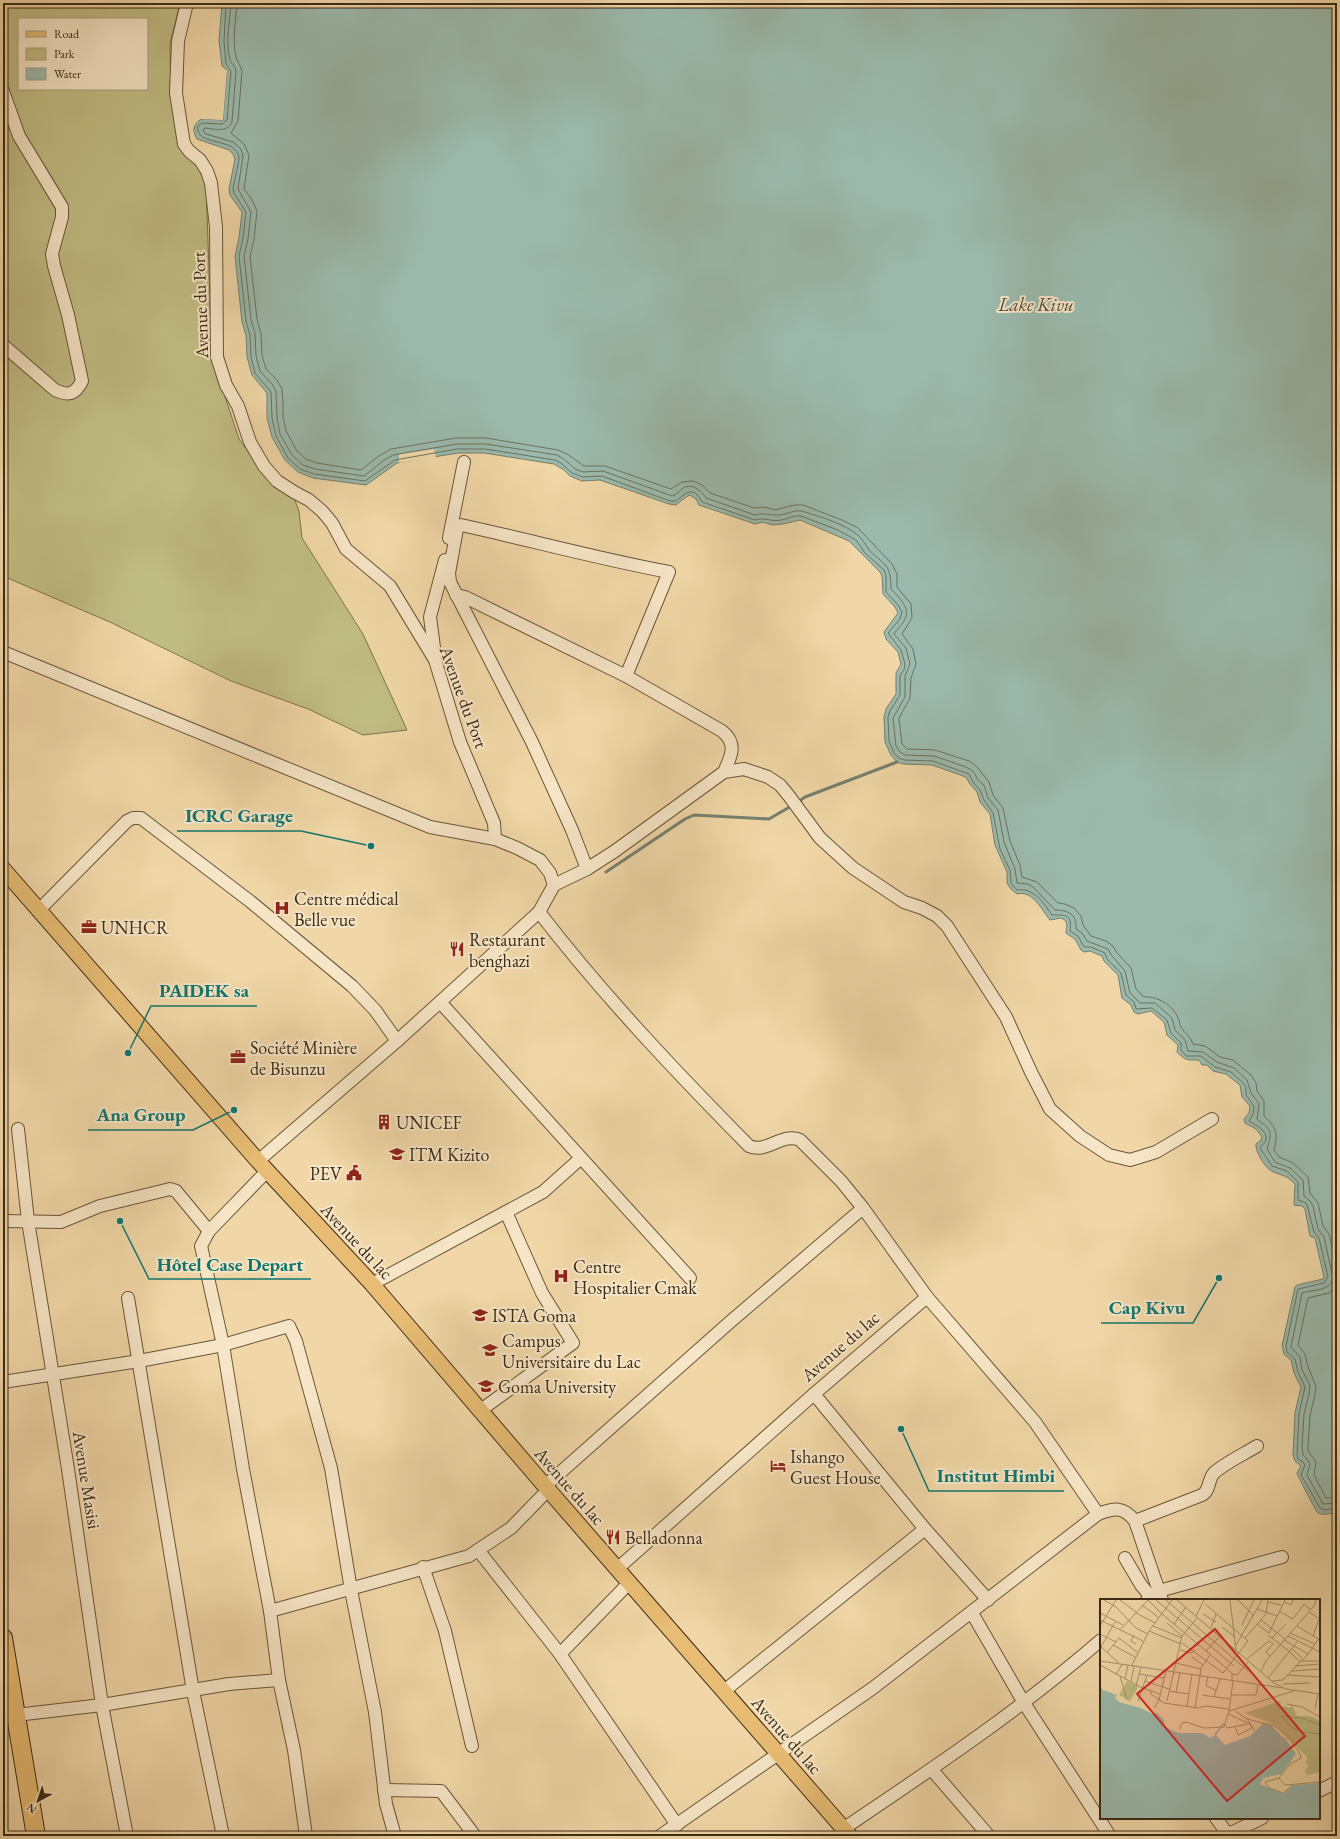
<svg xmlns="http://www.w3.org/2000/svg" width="1340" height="1839" font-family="'EB Garamond',serif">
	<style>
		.green { fill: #c0bd83; stroke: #7e744c; fill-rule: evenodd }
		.water { fill: #9bb9ac; stroke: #758070 }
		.pier { fill: #f1d7a7 }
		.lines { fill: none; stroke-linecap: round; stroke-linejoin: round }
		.shore { stroke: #6b7261; stroke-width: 1 }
		.stream { stroke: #758070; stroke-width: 3 }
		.minor-casing { stroke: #68563a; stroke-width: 14 }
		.major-casing { stroke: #3b2b16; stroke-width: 17 }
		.highway-casing { stroke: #3b2b16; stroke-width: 20 }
		.minor { stroke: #f6e5c6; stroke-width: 12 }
		.major { stroke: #e8bc74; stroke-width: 15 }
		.highway { stroke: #e8bc74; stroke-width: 18 }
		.labels { text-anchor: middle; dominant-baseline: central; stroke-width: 4; stroke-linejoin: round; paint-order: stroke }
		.street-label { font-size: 18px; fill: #3b2b16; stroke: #f6e5c6 }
		.poi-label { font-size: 18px; fill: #3b2b16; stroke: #f6e5c6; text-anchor: start }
		.water-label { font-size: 19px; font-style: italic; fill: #534e3c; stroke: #f6e5c6 }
		.inset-river { fill: none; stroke: #9bb9ac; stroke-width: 2 }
		.inset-road { fill: none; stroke: #a8926d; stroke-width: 1 }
		.view { fill: #d62828; fill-opacity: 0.15; stroke: #d62828; stroke-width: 2 }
		.inset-edge { fill: none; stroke: #3b2b16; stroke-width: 2 }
		.leader { fill: none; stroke: #0f766e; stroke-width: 1.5 }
		.callout-dot { fill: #0f766e; stroke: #f6e5c6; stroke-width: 1.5 }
		.callout-label { font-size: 19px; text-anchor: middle; font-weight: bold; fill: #0f766e; stroke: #f6e5c6; stroke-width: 4; stroke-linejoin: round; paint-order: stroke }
	</style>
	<rect width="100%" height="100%" fill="#f1d7a7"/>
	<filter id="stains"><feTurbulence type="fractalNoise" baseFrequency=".005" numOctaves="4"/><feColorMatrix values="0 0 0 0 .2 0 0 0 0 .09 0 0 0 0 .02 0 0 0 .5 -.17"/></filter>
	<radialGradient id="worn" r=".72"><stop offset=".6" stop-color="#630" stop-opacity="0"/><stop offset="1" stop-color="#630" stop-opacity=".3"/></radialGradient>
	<path class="green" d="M3,3H180L170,44L171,94L178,143L185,155L197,166L206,184L212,357L239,439L274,487L294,498L299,511L302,538L363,634L407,730L363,735L308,709L231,681L112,623L3,576ZM19,19H147V89H19Z"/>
	<path class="water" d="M222,3H1337V1512C1332,1513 1323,1516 1318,1513C1316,1511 1297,1475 1297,1473L1301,1466L1295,1461L1293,1455L1295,1413L1301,1387L1294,1373L1291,1360L1284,1354L1282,1346L1295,1287L1297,1285L1323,1279L1324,1277L1315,1238L1310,1236L1305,1209L1302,1206L1294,1205L1295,1184C1285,1173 1279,1176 1270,1170C1264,1166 1255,1151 1256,1144L1261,1140L1262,1137L1256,1129L1245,1123L1244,1119L1249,1113L1250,1106L1242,1097L1240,1085L1226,1074L1213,1071L1207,1065H1202L1199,1060C1187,1060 1186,1061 1177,1052L1178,1045L1167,1035L1164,1022L1151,1011L1138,1014L1134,1012L1131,1005L1122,998L1118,975L1104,961L1102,956L1090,951L1084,952L1081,950L1075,939L1066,933L1067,924L1065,920L1061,918L1050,920C1041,909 1033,890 1017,894L1011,889L1007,883V872L995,845L990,814L980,802L977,792L970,784L966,777L932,765L903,764L897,762L891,755L885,742L884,717L886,709L896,694V673L901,664L898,652L886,639L884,632L898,613L895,607L883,594L882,576L880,572L849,541L800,520L783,524L772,525L763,522L755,524L699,505L696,499L690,495L686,497L676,505L669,504L600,480L582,481L570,476L564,470L554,464L484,453H458L397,463L366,485L313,478L298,472L285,460L272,437L267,418V393L252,375L247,357L246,335L242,322L235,256L239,238L242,212L230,195L229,189L235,159L233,154L229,150L197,139C192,130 193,125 201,119L223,120L227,70L222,66L219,41Z"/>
	<g class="pier">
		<polygon points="223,70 227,70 223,120 201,119 201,117 221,118 225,71"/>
		<polygon points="434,449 436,458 399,463 399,454"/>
	</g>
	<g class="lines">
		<g class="shore">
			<path d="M226,3L224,41L226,64L231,71L227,120L222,124L202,123L198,126C194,147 237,136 239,158C239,162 234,182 233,189L234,193L246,212L243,238L239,256L246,321L250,335L251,357L255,373L271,392L272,418L276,436L288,458L300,469L314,474L365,481L395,460L457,449H485L555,460L561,463L572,473L583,477L602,476L670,501H676C686,493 693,485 702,502L755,520C765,517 771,522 781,520C788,519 793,515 801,516L838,530L856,540L865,553L884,570L886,576V592L898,605L902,612L900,619L888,633L901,650L905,664L904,670L900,675V695L890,711L888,717L889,741L894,753L899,758L904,760L933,761L969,774L973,782L980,790L984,800L993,813L1000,849L1010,870L1011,883L1017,890C1033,887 1044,903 1052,915C1067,915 1072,914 1070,931L1078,936L1084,947H1091L1105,953L1107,959L1121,973L1126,995L1134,1002L1136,1009L1152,1008L1167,1020L1171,1033L1181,1043V1050L1186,1056H1201L1215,1067L1231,1072L1243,1083L1246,1087V1095L1254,1106L1253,1114L1249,1121C1255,1125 1268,1130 1266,1140C1265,1144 1261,1145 1260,1148L1272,1166L1287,1171L1298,1182V1200L1306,1203L1308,1208L1314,1232L1319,1238L1328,1277L1324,1283L1298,1289L1286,1346L1287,1352L1295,1359L1298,1372L1305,1387L1299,1414L1297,1455L1298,1459L1303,1462L1305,1465L1301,1475L1320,1508L1324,1510L1337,1508"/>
			<path d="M231,3C230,21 225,42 230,60C232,64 235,66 236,71L232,122C227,133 215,129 205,128L203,130L206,134L233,142L241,149L243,156L238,189L251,212L248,239L244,256L251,320L255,333L256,356L260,371L272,384L276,391L277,418L280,434L292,455L303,465L315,469L364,476L383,461L393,455L457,444H486L557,455L564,459L575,469L583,472L603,471L672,496C677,495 678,491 682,489C691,482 701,490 706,498L755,515C764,512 771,516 780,515C788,514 793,510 802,511C820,517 844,523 859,536C863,540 866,546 870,551C886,566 891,565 891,589C899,598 912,608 904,621C901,626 897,629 894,634L906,648L910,664L905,676V697L893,718L896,746L900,752L905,755L934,756L966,767L973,771L978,780L984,785L988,798L998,810L1004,842L1015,869L1017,883L1028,884L1033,887L1055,910C1068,910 1077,914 1076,929L1082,933L1087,941L1108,949L1112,956L1125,971L1130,993L1140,1003H1155L1172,1018L1175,1030L1185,1040L1188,1051L1203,1052L1217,1062L1234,1068L1247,1080L1251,1093L1259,1104L1257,1119C1273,1131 1272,1132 1267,1149L1275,1162L1290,1168L1303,1180L1304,1196L1310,1201L1313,1206L1318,1229L1324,1237L1333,1278C1330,1292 1313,1289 1302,1293L1291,1347L1300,1357L1302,1370L1310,1385L1309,1394L1304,1414L1302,1447L1303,1455L1307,1459L1310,1464L1307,1475L1323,1504L1337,1503"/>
			<path d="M237,3C236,20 232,39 236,57C237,62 241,65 242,71L238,121L231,133L244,144L249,155L244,189L251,198L257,211L254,240L250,256L257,319L261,334L262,355L266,369L277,380L282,389L283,403V417L286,431L297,451L306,459L317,463L361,470L379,456L391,449L456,438H486L558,450L567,454L584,466H605L671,489L682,482L693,481L702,485L710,493L754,508L764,507L775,510L794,505H803L842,520L858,528L892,564L897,574V587L911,604L912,618L902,634L913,649L916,664L911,678L910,698L899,718L902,744L907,749L935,750L969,761L977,767L989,782L993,795L1003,808L1010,841L1020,865L1022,877L1037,882L1058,903L1065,904L1074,908L1081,916L1083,925L1091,936L1106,941L1113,946L1117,953L1131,968L1136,989L1144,997C1157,996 1173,1005 1178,1018C1180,1021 1179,1025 1181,1027C1185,1034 1190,1035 1193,1044L1205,1046L1220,1057L1233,1060L1251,1075L1256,1083L1257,1091L1264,1101V1116C1277,1128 1278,1133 1274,1150L1279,1157L1293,1163L1308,1177L1310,1193L1318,1203L1323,1226L1329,1234L1337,1268"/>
			<polyline points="1337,1285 1329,1293 1308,1298 1298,1345 1305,1354 1308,1367 1316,1386 1315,1395 1310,1415 1308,1447 1308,1451 1316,1462 1314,1475 1326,1498 1337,1497"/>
		</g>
		<g class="stream">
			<polyline points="798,802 805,797 897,762"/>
			<polyline points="606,872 685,819 694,815 769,819 793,805"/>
		</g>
		<defs>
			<g id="minor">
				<polyline points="187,3 178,41 176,93 184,144 189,151 200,160 207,171 211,183 216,227 217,357 226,385 238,406 250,442 264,466 277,481 294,492 309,500 322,511 332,523 346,549 390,586 435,660 460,742 494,823 495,839"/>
				<path d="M3,91L19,136L62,207V217L52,254L54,266L68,315L82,381C75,395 68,396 55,390L3,345"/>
				<polyline points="449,538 464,462"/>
				<path d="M456,595L465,597L626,676L722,731C738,744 731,756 724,772"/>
				<polyline points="3,652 430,827 495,839 517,848 540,860 550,873 554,885"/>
				<polyline points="435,655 430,617 445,560"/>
				<path d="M587,869L572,830L532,742L450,582L449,573L457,529L461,525C530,540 599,559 669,572L626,676"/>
				<polyline points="554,885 587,869 615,851 724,772 744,769 768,777 780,785 789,796 820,838 853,868 904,902 922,908 937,916 947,926 1006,1017 1031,1072 1050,1109 1080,1136 1109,1155 1130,1160 1156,1152 1212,1119"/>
				<polyline points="38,911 127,821 133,818 141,818 251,902 352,986 375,1010 397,1041"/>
				<path d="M539,912C603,995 676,1072 749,1146C767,1154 782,1132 800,1140L841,1181L863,1208L927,1297L1035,1422L1098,1514"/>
				<polyline points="440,1002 690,1278"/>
				<polyline points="18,1129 28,1221 68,1469 102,1705 127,1836"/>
				<polyline points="258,1161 397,1041 539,912 554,885"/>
				<polyline points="267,1171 209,1231 201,1246 223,1345 243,1469 270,1611 279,1680 294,1750 306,1836"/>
				<polyline points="3,1221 61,1222 100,1206 170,1189 176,1191 209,1231"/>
				<polyline points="372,1284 543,1192 581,1158"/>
				<polyline points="128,1298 193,1691 223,1836"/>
				<polyline points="3,1382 139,1361 223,1345 289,1326 296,1341 331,1468 351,1590 375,1712 386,1804 395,1836"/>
				<polyline points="814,1394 925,1529 988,1600"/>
				<polyline points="481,1410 573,1343 542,1293 506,1212"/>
				<polyline points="545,1486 730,1322 863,1208"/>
				<path d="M1135,1521L1202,1495C1210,1491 1208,1479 1214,1473C1225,1463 1244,1454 1257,1446"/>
				<polyline points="478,1550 560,1654 677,1825"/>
				<polyline points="1125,1558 1141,1585 1151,1597"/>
				<polyline points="423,1567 445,1631 472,1746"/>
				<polyline points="617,1569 814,1394 927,1297"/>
				<polyline points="1147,1600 1159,1591 1282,1557"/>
				<polyline points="270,1611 469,1556 511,1528 548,1490"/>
				<polyline points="972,1613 1024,1703 1110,1836"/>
				<polyline points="560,1654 629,1583"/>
				<polyline points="724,1691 925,1529"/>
				<polyline points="16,1715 102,1705 229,1684 279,1680"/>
				<polyline points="932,1770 989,1836"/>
				<polyline points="384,1790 441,1791 475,1836"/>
				<polyline points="1319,1791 1337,1782"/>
				<polyline points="1216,1818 1229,1836"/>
				<path d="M843,1829C932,1769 1020,1710 1101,1640"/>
				<path d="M660,1836L873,1688L1098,1514C1114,1508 1123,1506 1135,1521L1162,1600"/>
				<polyline points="1225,1836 1262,1818"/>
			</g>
			<polyline id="major" points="3,869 258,1161 372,1284 545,1486 850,1836"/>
			<polyline id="highway" points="3,1638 36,1836"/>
		</defs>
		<use href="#minor" class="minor-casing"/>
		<use href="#major" class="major-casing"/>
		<use href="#highway" class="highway-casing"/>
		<use href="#minor" class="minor"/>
		<use href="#major" class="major"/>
		<use href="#highway" class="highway"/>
	</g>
	<defs>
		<symbol id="hospital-bare" viewBox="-9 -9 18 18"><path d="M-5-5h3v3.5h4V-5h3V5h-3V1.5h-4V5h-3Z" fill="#8f2418" stroke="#f6e5c6" stroke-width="2.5" paint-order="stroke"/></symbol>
		<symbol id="office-bare" viewBox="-9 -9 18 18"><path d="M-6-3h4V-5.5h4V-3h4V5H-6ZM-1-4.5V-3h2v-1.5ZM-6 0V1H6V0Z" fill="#8f2418" stroke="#f6e5c6" stroke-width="2.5" paint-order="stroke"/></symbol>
		<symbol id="restaurant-bare" viewBox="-9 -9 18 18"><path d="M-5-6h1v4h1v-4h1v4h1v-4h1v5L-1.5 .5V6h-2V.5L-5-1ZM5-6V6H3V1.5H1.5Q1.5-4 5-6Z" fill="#8f2418" stroke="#f6e5c6" stroke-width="2.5" paint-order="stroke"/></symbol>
		<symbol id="building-bare" viewBox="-9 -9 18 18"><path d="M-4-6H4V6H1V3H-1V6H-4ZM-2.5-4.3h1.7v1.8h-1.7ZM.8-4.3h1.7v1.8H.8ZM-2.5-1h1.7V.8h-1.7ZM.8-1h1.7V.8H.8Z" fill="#8f2418" stroke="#f6e5c6" stroke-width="2.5" paint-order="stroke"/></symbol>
		<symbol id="university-bare" viewBox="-9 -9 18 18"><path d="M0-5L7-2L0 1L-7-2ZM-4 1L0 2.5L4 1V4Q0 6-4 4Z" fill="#8f2418" stroke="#f6e5c6" stroke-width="2.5" paint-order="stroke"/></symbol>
		<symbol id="civic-bare" viewBox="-9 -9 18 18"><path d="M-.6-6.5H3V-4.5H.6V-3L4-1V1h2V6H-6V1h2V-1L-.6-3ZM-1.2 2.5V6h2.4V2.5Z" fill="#8f2418" stroke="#f6e5c6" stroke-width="2.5" paint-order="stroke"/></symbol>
		<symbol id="school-bare" viewBox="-9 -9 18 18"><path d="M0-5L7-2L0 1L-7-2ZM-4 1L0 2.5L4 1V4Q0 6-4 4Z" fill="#8f2418" stroke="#f6e5c6" stroke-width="2.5" paint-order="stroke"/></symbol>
		<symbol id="hotel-bare" viewBox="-9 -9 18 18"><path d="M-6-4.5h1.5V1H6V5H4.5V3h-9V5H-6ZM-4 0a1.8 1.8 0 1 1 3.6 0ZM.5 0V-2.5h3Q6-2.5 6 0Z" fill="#8f2418" stroke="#f6e5c6" stroke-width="2.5" paint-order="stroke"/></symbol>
	</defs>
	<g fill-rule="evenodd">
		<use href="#hospital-bare" x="271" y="897" width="22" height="22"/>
		<use href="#office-bare" x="78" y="916" width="22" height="22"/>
		<use href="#restaurant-bare" x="446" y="938" width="22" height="22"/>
		<use href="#office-bare" x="227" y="1046" width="22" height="22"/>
		<use href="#building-bare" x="373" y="1111" width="22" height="22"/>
		<use href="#university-bare" x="386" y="1143" width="22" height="22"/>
		<use href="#civic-bare" x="343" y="1162" width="22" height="22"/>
		<use href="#hospital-bare" x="550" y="1265" width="22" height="22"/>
		<use href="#school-bare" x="469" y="1304" width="22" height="22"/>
		<use href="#school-bare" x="479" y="1339" width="22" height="22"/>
		<use href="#school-bare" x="475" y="1375" width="22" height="22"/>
		<use href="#hotel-bare" x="767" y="1455" width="22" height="22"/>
		<use href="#restaurant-bare" x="602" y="1526" width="22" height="22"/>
	</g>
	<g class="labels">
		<g class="street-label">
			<text transform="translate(200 305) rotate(-92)">Avenue du Port</text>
			<text transform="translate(464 697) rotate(70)">Avenue du Port</text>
			<text transform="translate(357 1241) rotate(47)">Avenue du lac</text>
			<text transform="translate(840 1346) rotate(-41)">Avenue du lac</text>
			<text transform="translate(87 1480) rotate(81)">Avenue Masisi</text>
			<text transform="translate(570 1486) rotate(49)">Avenue du lac</text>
			<text transform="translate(787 1735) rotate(49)">Avenue du lac</text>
		</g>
		<g class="poi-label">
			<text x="294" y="898">Centre médical<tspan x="294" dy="21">Belle vue</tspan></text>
			<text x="101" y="927">UNHCR</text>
			<text x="469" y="939">Restaurant<tspan x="469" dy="21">benghazi</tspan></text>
			<text x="250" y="1047">Société Minière<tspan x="250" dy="21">de Bisunzu</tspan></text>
			<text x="396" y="1122">UNICEF</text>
			<text x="409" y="1154">ITM Kizito</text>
			<text x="342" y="1173" text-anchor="end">PEV</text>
			<text x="573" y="1266">Centre<tspan x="573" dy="21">Hospitalier Cmak</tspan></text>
			<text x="492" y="1315">ISTA Goma</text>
			<text x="502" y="1340">Campus<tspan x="502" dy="21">Universitaire du Lac</tspan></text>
			<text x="498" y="1386">Goma University</text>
			<text x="790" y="1456">Ishango<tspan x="790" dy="21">Guest House</tspan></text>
			<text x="625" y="1537">Belladonna</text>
		</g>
		<g class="water-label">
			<text x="1036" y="304">Lake Kivu</text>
		</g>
	</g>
	<g transform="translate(1100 1599)">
		<rect width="220" height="220" fill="#f1d7a7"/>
		<path d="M27,82L38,88L30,102L19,96ZM180,102L181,107L190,109L192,106L197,117H210L220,122V173L207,176L205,171L209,167L206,164L207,158L175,126L145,114Z" fill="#c0bd83"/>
		<path d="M0,87L3,91L17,96L15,99L19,103L41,109L52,115L57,114L64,121L65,127L71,131L79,134H102L110,139L116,136L125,146L150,137L164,124L172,127L183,139H187L186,141L196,155L181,175L163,179L160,185L183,195L194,186L220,184V219H0Z" fill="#9bb9ac"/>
		<path class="inset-river" d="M115,136L124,124M153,219L157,187L162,180"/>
		<path class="inset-road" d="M4,1L16,8L36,29L48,35M20,1L36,13M48,1L61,14M56,1L134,67M66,1L148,72M77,1L174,84L186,90L220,95M130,1L136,52M138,1L154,17M168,3L181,6M184,3L191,6L193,1M42,6L58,18M157,10L177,17M179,12L193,20L204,5L211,11M209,13L220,20M0,14L23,26M36,14L55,24M61,14L132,74V82M103,15L116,23M96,17L104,1M0,21L43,42M161,21L185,40M15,23L1,48L19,64M67,24L82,37M74,25L86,8M157,25L169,34L185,1M142,26L154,1M0,27L16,1M53,27L82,39M197,27L220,41M122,28L135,38M111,29L116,15M21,30L48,1M49,32L81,45M190,34L215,45M0,35L16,43M34,36L31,42L36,45M168,36L190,53M188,37L220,53M213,37L219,20M145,39L166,15L168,1M172,39L186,25M184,41L208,55M82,44L123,74L148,42L105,5M13,46L35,58M136,46L162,1M192,50L202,59M80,51L91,54L95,51M106,52L119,38M190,53L199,62H220M7,54L19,39L37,53M92,58L103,66M147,60L169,42L173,45L166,53L170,57M0,62L183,89M76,64L101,70M0,66L42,89L60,95M32,66L49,32L72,1M195,67L220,65M161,72L166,62L214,7L216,1M191,72L220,70M39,75L64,79M132,75L137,76L148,63M16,76L22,65M187,76L220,78M20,77L27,101M100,77L101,69L110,56M108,78L106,87L116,91M168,79L197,43M25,80L28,66M45,82L69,90M172,82L183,81L209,54L220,38M31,83L34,67M183,85L210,84M36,87L41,68M51,92V95L64,104L98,109L105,107L129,110M69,92L89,95M76,93L80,74M102,96L130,100M131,96H156L158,86M114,98L120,80M38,102L47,76M67,102L82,37L97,19M187,105L202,108L220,118M87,107L92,75M54,109L59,101L66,72M95,109L100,77M215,110L218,95M129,112L194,92M135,112L147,120L175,127L190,140L200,155L201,159L189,166L179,179M128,115L150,125L152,129L138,136L135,128M147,120L155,132M220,126L202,119L181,117L191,128L203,133L220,135M125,127L127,129L148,125M79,131L82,124L86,123L104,129L124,128L129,112L133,82M179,179L165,183L169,189L183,194L194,185M179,179L185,186L220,183"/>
		<path class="view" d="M115,30L205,137L127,202L37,95Z"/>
		<rect width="220" height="220" class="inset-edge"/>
	</g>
	<path class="leader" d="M371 846L301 831H177M128 1053L151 1006H257M234 1110L193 1130H88M120 1221L149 1279H311M1219 1278L1193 1323H1101M901 1429L929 1491H1064"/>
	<g class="callout-dot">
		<circle cx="371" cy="846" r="4"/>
		<circle cx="128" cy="1053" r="4"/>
		<circle cx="234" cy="1110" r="4"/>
		<circle cx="120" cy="1221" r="4"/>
		<circle cx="1219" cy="1278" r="4"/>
		<circle cx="901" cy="1429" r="4"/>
	</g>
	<g class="callout-label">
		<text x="239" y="822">ICRC Garage</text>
		<text x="204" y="997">PAIDEK sa</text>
		<text x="141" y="1121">Ana Group</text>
		<text x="230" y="1271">Hôtel Case Depart</text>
		<text x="1147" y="1314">Cap Kivu</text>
		<text x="996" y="1482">Institut Himbi</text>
	</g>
	<rect width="1340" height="1839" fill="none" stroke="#f1d7a7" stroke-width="16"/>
	<rect x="4" y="4" width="1332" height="1831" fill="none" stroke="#3b2b16" stroke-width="2"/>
	<rect x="8" y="8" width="1324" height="1823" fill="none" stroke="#3b2b16"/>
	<rect x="18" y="18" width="130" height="72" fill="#f6e5c6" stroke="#ab9b80"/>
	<rect x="26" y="31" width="20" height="6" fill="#e8bc74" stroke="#ab9b80"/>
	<text x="54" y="38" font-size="12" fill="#3b2b16">Road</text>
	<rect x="26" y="48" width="20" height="12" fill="#c0bd83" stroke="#ab9b80"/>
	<text x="54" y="58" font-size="12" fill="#3b2b16">Park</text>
	<rect x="26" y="68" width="20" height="12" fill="#9bb9ac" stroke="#ab9b80"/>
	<text x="54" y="78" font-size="12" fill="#3b2b16">Water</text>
	<g transform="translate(38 1801) rotate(220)" stroke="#f6e5c6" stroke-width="3" paint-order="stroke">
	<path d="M0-3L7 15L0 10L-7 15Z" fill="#3b2b16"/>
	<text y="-6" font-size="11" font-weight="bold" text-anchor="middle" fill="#3b2b16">N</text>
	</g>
	<rect width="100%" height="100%" filter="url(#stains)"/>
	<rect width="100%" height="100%" fill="url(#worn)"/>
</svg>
